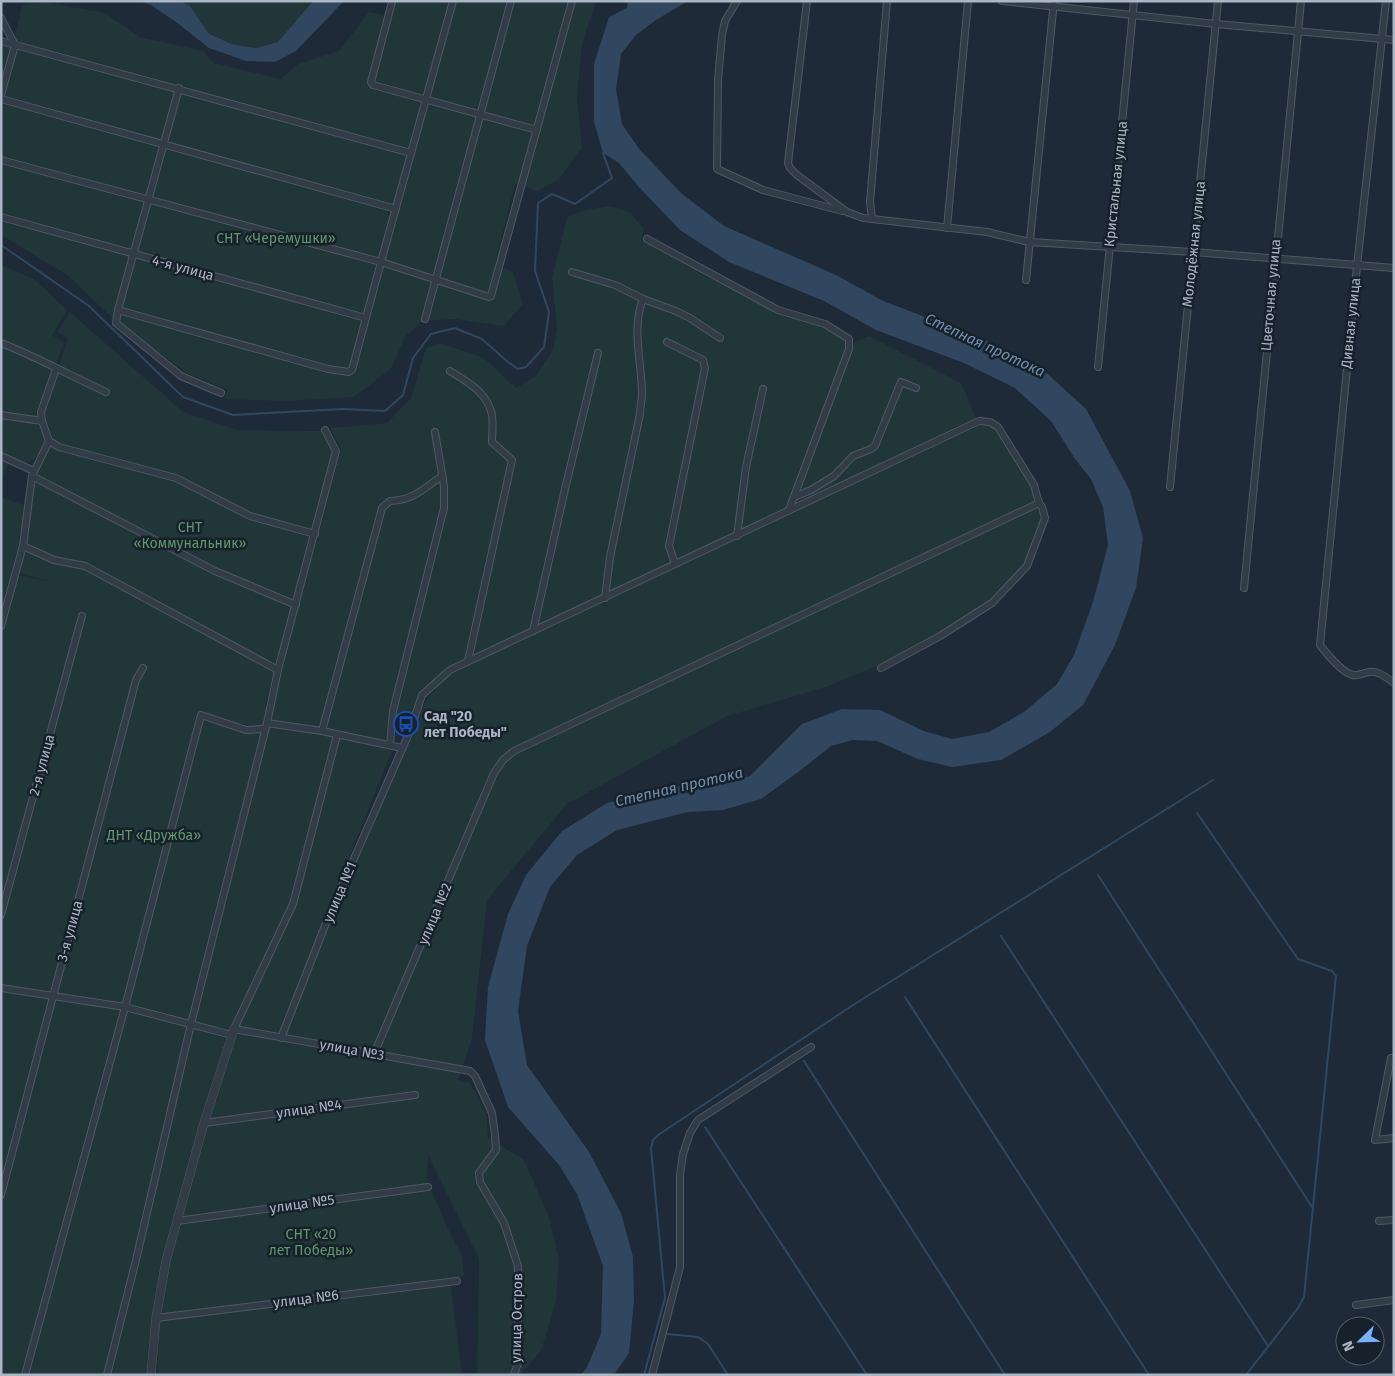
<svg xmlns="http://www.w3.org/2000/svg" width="1395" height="1376" font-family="'Fira Sans',sans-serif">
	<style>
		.green { fill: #203638 }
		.water { fill: #30475f }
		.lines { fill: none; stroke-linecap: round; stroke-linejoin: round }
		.stream { stroke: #30475f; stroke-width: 2 }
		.minor-casing { stroke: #4f5966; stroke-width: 8 }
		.tertiary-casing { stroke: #4f5966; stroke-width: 9 }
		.minor { stroke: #313c47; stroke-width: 6 }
		.tertiary { stroke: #313c47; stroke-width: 8 }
		.labels { text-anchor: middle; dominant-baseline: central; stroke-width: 5; stroke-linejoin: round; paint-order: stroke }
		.street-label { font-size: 14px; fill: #abb6c5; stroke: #17212b }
		.park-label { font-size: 14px; fill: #62966b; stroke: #17212b }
		.poi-label { font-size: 14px; font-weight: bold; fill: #abb6c5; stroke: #17212b; text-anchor: start }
		.water-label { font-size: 15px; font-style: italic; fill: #718faf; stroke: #17212b }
	</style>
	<rect width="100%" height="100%" fill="#1e2a37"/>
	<g class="green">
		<polygon points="180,1 313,1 278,43 256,48 231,44 208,33 190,6"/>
		<polygon points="391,1 596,1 582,44 577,98 582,147 559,179 538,191 515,184 495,264 513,272 523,304 504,326 455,319 422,321 405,337 391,369 354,397 288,401 224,399 227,390 185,372 109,315 69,276 1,235 1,43 13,47 22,5 44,2 105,13 140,37 203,51 214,63 281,79 298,64 339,51 369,12 387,16"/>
		<polygon points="611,206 630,212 644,229 641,240 707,277 781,315 820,326 853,346 855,342 869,336 961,383 976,418 453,666 420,691 407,723 388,718 384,748 392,751 327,912 335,913 426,700 445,678 485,657 983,424 994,426 1031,486 1043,518 1025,564 991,599 938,632 879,665 826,687 727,716 567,804 487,900 472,1038 458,1080 470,1083 487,1115 488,1138 524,1160 549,1217 559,1259 556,1301 541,1351 520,1375 477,1375 479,1259 429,1157 426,1178 451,1235 462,1255 464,1276 450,1279 462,1375 157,1375 161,1299 174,1243 231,1044 248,998 225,1041 163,1257 149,1342 147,1375 1,1375 1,636 17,575 51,582 12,571 1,614 1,497 26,506 49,447 53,439 44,413 68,338 57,332 70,312 183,412 237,430 321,431 334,451 265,706 272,708 341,449 330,428 387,423 411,398 426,348 439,343 484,358 516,388 536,376 553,350 557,329 552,278 567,217 585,210"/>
		<path d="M1,265L34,279L67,310L52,335L64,342L35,424L40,426C41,427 44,432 45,433C47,443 37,460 28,463L12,457L1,479Z"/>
	</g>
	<g class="water">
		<polygon points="139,1 180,1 190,6 208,33 231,44 256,48 278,42 313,1 344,1 296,51 275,62 246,61 209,48 176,22 151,5"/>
		<polygon points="628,1 688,1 656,20 636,35 621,54 616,89 622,124 640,150 682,194 724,226 836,275 883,301 981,338 1040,367 1086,409 1130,491 1143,538 1136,588 1115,645 1083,705 1050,732 1001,760 952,767 918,759 877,741 853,740 831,746 801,770 761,799 723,810 688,812 617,830 577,855 550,887 527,946 518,1011 527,1065 589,1152 621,1213 633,1257 634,1301 629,1353 614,1375 581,1375 587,1367 601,1334 603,1266 577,1194 559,1165 508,1107 485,1040 488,987 508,914 526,875 562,831 607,803 662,788 724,782 750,776 802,724 842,709 880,710 924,731 952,739 989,732 1024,712 1057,684 1074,655 1093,602 1108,545 1103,507 1091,479 1075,459 1051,421 1015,388 964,363 876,330 824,301 729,262 680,230 638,186 619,163 603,153 594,122 594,64 609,17 627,8"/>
	</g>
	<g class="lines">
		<g class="stream">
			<polyline points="1,245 89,306 183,397 233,415 343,409 385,411 403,395 413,358 431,334 455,328 482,339 508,362 518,369 526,367 544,347 549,312 535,271 538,203 552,194 575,204 612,178 603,153"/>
			<polyline points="1197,813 1298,959 1332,971 1336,976 1304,1297 1298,1308 1246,1375"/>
			<polyline points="1098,875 1312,1207"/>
			<polyline points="1001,936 1268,1346"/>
			<polyline points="905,997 1149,1375"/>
			<polyline points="804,1061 1005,1375"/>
			<polyline points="705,1127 867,1375"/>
			<polyline points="666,1334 698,1337 708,1344 728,1375"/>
			<polyline points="644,1375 665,1298 651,1148 653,1140 658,1135 853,1005 1213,780"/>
		</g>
		<defs>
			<g id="minor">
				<polyline points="737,1 725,21 722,35 718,80 717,169 763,190 842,211"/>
				<polyline points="807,1 788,163 790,168 797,175 847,212 863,218 987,232 1029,242 1193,252 1394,268"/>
				<polyline points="1002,1 1216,24 1394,40"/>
				<path d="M1386,1L1357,266L1320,645C1328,655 1341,672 1353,675C1359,676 1363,673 1369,672C1378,670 1387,678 1394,683"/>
				<polyline points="392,2 371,82 373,85 537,130"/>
				<polyline points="1,18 15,45 1,95"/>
				<polyline points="1,41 411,153"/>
				<polyline points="179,88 118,310 328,369 349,372 352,370 381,262 489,297 491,296 572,1"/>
				<polyline points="1,99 396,209"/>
				<polyline points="1,160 381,262 453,1"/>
				<polyline points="1,217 366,318"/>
				<polyline points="872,219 870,202 887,1"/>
				<polyline points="947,228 968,1"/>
				<polyline points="647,239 778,310 825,324 849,339 849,349 789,510"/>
				<polyline points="572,272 615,285 643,299 676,311 690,318 720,338"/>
				<polyline points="1026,280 1054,1"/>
				<polyline points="118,310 116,323 181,376 221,393"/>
				<polyline points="425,319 511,1"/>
				<polyline points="667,342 703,360 705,368 669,546 675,564"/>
				<path d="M1,343C37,357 71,376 106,392"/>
				<polyline points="1098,367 1134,1"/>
				<path d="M450,371C466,381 485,391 491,411C494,420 492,433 492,442L512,460L468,661"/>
				<polyline points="1,415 42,421"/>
				<polyline points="49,441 59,447 176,478 250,516 315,534"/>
				<polyline points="1,456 34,471"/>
				<polyline points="32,476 215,571 296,605"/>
				<polyline points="1170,487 1218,1"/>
				<polyline points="794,497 811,490 834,476 853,456 871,449 875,446 901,382 916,388"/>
				<polyline points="737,536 746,467 763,389"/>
				<polyline points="23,546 54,560 85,566 278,670"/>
				<polyline points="1244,588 1301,1"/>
				<path d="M605,598L610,557L640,414C640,407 642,400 642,394C642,363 631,329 643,299"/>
				<polyline points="1,626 23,546 32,476 49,441 42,421 41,412 56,369"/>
				<polyline points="533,631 565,489 598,353"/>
				<polyline points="267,723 322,731 402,748"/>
				<path d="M322,731L382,508L390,501C414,500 423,489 442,476"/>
				<polyline points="337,735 293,904 234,1029 470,1071 475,1076 492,1113 495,1135 496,1150 479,1173 480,1182 504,1223 518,1266 518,1363 514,1375"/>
				<polyline points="390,744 393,711 444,508 444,486 435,432"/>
				<polyline points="1,915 82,616"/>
				<polyline points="1,988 125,1007 232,1035"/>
				<polyline points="281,1038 328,918 410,731 422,695 450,670 979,421 990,422 998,427 1034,485 1039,503 1042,507 1045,518 1027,566 992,603 940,636 881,668"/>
				<polyline points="374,1054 494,773 503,760 514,751 1039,503"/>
				<polyline points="1394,1058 1391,1058 1375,1140 1394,1138"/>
				<polyline points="204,1123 415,1095"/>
				<polyline points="1,1195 136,680 143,668"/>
				<polyline points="177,1221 428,1187"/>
				<polyline points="1379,1221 1394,1220"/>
				<polyline points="1356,1305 1394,1300"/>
				<polyline points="156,1318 457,1281"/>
				<polyline points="25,1375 125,1007 201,715 246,730 265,729"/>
				<polyline points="107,1375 136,1260 191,1024 267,723 278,670 336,451 325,430"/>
				<polyline points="652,1375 680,1267 680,1175 683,1154 690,1133 698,1120 811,1047"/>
			</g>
			<polyline id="tertiary" points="151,1375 156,1318 166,1261 204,1123 234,1029"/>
		</defs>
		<use href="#minor" class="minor-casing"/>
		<use href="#tertiary" class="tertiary-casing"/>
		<use href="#minor" class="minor"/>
		<use href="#tertiary" class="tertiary"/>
	</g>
	<defs>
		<symbol id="bus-ring" viewBox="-11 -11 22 22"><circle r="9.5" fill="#17212b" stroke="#1a4fb4" stroke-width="1.5"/><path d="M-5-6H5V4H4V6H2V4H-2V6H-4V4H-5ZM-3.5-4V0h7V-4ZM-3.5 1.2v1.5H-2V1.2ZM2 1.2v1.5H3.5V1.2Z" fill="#1a4fb4"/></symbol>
	</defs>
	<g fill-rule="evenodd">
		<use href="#bus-ring" x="392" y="710" width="28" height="28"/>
	</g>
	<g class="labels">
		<g class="street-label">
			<text transform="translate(1116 184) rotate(-84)">Кристальная улица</text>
			<text transform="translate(1194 244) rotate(-84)">Молодёжная улица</text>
			<text transform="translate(183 268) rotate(15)">4-я улица</text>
			<text transform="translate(1271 295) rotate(-85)">Цветочная улица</text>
			<text transform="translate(1351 323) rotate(-84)">Дивная улица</text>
			<text transform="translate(42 765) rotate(-75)">2-я улица</text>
			<text transform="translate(340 892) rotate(-67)">улица №1</text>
			<text transform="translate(435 914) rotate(-67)">улица №2</text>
			<text transform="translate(70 931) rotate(-75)">3-я улица</text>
			<text transform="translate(352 1050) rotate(10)">улица №3</text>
			<text transform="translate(309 1109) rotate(-8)">улица №4</text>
			<text transform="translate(302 1204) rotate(-8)">улица №5</text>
			<text transform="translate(306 1299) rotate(-7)">улица №6</text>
			<text transform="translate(517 1318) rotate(-89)">улица Остров</text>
		</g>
		<g class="park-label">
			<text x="276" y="238">СНТ «Черемушки»</text>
			<text x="190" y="527">СНТ<tspan x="190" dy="16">«Коммунальник»</tspan></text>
			<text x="154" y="835">ДНТ «Дружба»</text>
			<text x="311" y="1234">СНТ «20<tspan x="311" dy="16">лет Победы»</tspan></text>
		</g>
		<g class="poi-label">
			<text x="424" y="716">Сад "20<tspan x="424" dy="16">лет Победы"</tspan></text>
		</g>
		<g class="water-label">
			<text transform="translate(985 345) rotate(25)">Степная протока</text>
			<text transform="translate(679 787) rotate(-13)">Степная протока</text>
		</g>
	</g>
	<rect width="1395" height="1376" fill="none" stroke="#abb6c5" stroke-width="5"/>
	<g transform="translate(1360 1341) rotate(247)"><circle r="24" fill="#17212b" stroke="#525d69"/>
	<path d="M0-4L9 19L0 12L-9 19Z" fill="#77b2fe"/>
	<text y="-8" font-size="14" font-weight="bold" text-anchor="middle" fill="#abb6c5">N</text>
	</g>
</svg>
